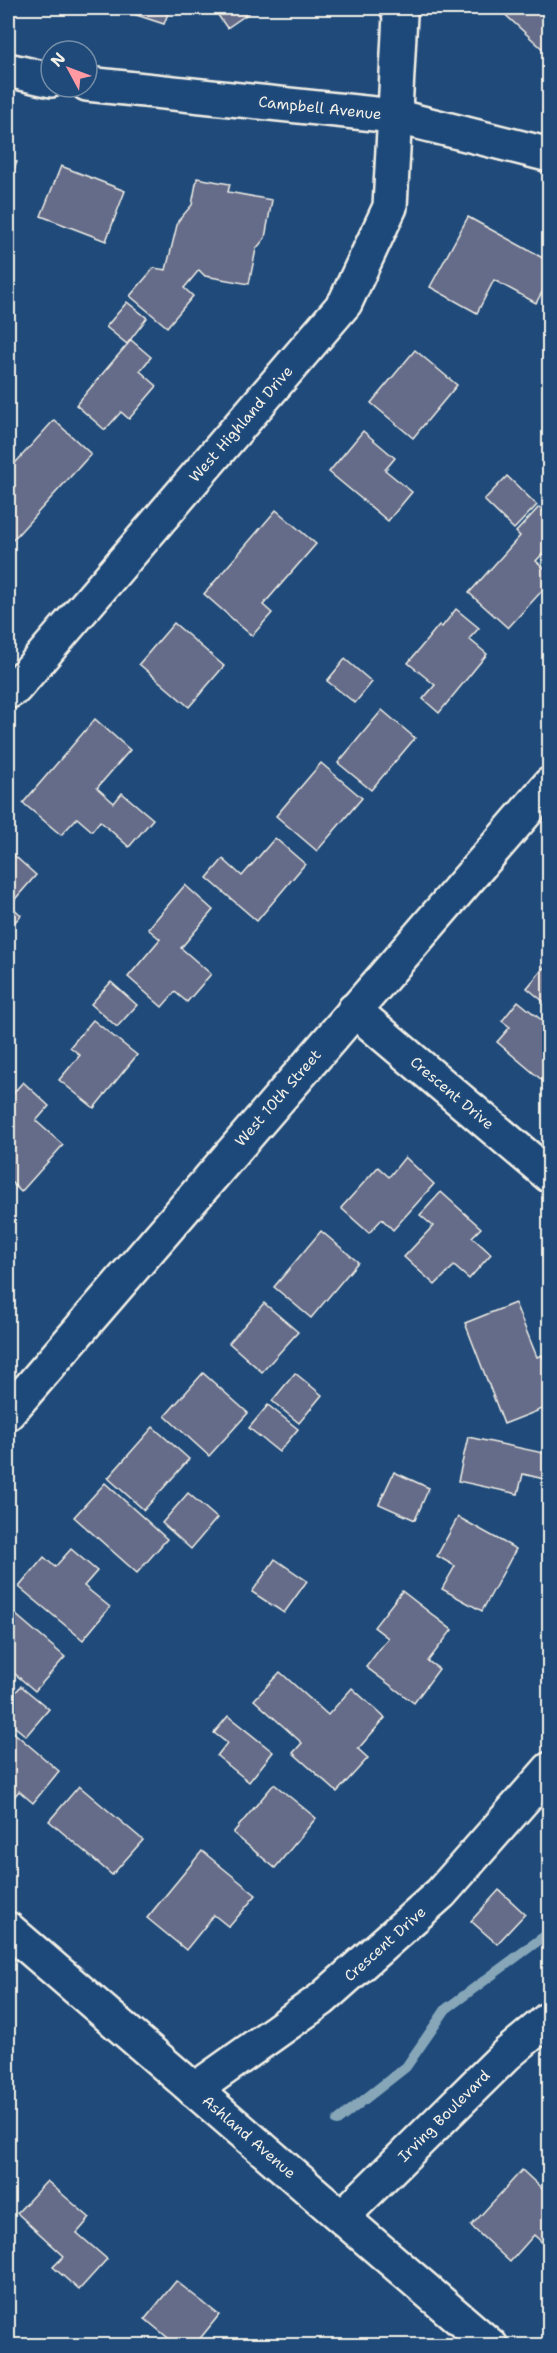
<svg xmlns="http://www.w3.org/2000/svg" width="557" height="2353" font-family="'Shantell Sans',sans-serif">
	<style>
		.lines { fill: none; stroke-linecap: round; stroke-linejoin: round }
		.stream { stroke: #87a7b9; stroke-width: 10 }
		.building { fill: #656c89; stroke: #f4f1e8; stroke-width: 1.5 }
		.street-casing { stroke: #f4f1e8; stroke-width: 38 }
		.street { stroke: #1f4a7a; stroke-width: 33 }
		.labels { text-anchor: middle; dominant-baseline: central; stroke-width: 6; stroke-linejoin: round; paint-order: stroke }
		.street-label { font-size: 15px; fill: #f4f1e8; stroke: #1f4a7a }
	</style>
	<rect width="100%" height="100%" fill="#1f4a7a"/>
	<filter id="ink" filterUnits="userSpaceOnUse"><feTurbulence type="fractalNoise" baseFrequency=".0167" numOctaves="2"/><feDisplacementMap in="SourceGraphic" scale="12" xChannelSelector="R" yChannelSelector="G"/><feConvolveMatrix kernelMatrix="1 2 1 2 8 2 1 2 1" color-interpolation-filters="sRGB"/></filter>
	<g filter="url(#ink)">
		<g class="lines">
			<polyline class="stream" points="337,2121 406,2067 446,2009 550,1932"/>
		</g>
		<g class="building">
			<polygon points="115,8 170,8 164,24"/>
			<polygon points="213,8 256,8 227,28"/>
			<polygon points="498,8 550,8 550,50 547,53"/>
			<polygon points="8,158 17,162 8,186"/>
			<polygon points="61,166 125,191 106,241 41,216"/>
			<polygon points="197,178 230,184 228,192 272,200 265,238 256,249 249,284 205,276 199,270 184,288 193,296 167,327 130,296 154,268 166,270 178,221 192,205"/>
			<polygon points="468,217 550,262 550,278 536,303 494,280 477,313 430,287"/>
			<polygon points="127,302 147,318 127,344 106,327"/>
			<polygon points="131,340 151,357 140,371 157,386 129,419 121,412 105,430 76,405"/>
			<polygon points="415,350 457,385 413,438 371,403"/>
			<polygon points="54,420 91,454 11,542 8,539 8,471"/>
			<polygon points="363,431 395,458 385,470 412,492 388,521 329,472"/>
			<polygon points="507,476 537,505 514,529 484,500"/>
			<polygon points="539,507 550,516 550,546 536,561 550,573 550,582 508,628 469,593 520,536 516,532"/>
			<polygon points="276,510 316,544 263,605 272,613 252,636 204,594"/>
			<polygon points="456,609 479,628 469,639 487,654 439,713 423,699 435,685 408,663 439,625 442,627"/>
			<polygon points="174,623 224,666 189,707 139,664"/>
			<polygon points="345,659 372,682 355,703 327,681"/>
			<polygon points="382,710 415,738 371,790 338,763"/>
			<polygon points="95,719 130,750 97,788 114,803 122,793 153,819 129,847 100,821 92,831 77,818 61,835 23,803"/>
			<polygon points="321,763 362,798 317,851 276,816"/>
			<polygon points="275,838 305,864 257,921 207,878 223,859 242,876"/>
			<polygon points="8,850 36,875 10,905 21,915 8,930"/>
			<polygon points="185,885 213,910 181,948 211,974 187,1002 175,992 162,1007 128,977 160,939 148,929"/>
			<polygon points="550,960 550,1007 527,988"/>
			<polygon points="111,982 137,1005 117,1027 91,1004"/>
			<polygon points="518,1001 550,1027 550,1087 497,1042 510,1027 502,1021"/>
			<polygon points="93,1020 137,1055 94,1108 59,1080 80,1055 70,1047"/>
			<polygon points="23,1082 49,1106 36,1121 63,1145 21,1192 8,1179 8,1138 10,1135 8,1133 8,1099"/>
			<polygon points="405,1157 434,1184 393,1230 382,1219 369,1233 341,1208 378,1167 389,1177"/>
			<polygon points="441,1192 481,1228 472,1237 491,1254 469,1279 454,1266 435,1285 404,1257 433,1226 420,1215"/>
			<polygon points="321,1231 358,1262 311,1318 274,1287"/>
			<polygon points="264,1303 298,1332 262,1372 229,1343"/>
			<polygon points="515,1303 537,1357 542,1355 550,1374 550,1406 504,1424 465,1323"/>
			<polygon points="203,1373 248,1413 209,1456 165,1416"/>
			<polygon points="295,1373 322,1395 299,1423 272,1401"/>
			<polygon points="268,1405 298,1429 279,1452 249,1428"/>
			<polygon points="153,1427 189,1459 144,1510 108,1478"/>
			<polygon points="468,1437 548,1454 544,1479 523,1474 518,1494 458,1481"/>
			<polygon points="394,1472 429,1488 415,1520 379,1504"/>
			<polygon points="105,1483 167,1539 137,1573 74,1517"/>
			<polygon points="188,1493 217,1518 191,1549 162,1523"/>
			<polygon points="458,1517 516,1549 482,1611 442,1589 455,1566 437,1556"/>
			<polygon points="71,1549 97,1571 84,1586 110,1607 83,1640 19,1587 44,1557 55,1567"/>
			<polygon points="275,1559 307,1581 284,1613 252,1592"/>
			<polygon points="402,1591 452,1630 428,1661 439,1669 414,1703 366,1667 388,1638 374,1627"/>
			<polygon points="8,1608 65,1657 35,1691 8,1668"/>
			<polygon points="280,1672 328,1715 352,1688 385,1718 358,1749 368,1758 337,1792 293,1753 302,1743 254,1700"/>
			<polygon points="21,1686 49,1709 26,1736 8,1721 8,1701"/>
			<polygon points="228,1716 273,1752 249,1782 217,1756 227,1743 214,1733"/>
			<polygon points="12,1731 59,1771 33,1803 19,1791 10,1802 8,1800 8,1736"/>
			<polygon points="274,1784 316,1818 275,1868 233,1833"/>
			<polygon points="79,1786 143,1840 112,1875 49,1821"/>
			<polygon points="202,1851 256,1895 229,1927 214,1915 186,1950 147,1918"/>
			<polygon points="499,1890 525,1914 497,1944 471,1921"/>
			<polygon points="522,2170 550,2196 550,2238 544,2244 534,2235 510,2262 471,2226"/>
			<polygon points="47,2181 90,2218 77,2233 107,2259 79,2290 53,2267 64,2256 17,2213"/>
			<polygon points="176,2281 219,2315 194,2346 178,2346 145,2319"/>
		</g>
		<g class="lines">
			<defs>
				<g id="street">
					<polyline points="8,70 51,80"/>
					<polyline points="87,84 394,116 550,155"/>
					<polyline points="8,692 15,688 345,303 390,207 400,15 397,8"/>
					<polyline points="354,1010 550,1176"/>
					<polyline points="8,1413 550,784"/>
					<polyline points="8,1929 491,2346"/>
					<polyline points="194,2090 322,1999 441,1893 550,1769"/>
					<polyline points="342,2217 507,2054 550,2018"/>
				</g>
			</defs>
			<use href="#street" class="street-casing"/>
			<use href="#street" class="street"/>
		</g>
	</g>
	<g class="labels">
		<g class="street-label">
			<text transform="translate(320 108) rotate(6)">Campbell Avenue</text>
			<text transform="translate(241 424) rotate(-49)">West Highland Drive</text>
			<text transform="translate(452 1093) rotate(40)">Crescent Drive</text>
			<text transform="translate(278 1098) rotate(-49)">West 10th Street</text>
			<text transform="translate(385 1944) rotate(-42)">Crescent Drive</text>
			<text transform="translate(444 2116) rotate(-45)">Irving Boulevard</text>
			<text transform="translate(249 2137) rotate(41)">Ashland Avenue</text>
		</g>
	</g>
	<rect width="557" height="2353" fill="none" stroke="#1f4a7a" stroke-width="30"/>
	<rect x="15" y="15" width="527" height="2323" fill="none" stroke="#f4f1e8" stroke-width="2" filter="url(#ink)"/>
	<g transform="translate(69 69) rotate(311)"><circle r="28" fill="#1f4a7a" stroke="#748da6" stroke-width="1.5"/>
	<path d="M0-4.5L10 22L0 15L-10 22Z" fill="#ff9aa2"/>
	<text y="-9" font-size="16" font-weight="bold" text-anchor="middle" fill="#f4f1e8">N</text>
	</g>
</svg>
